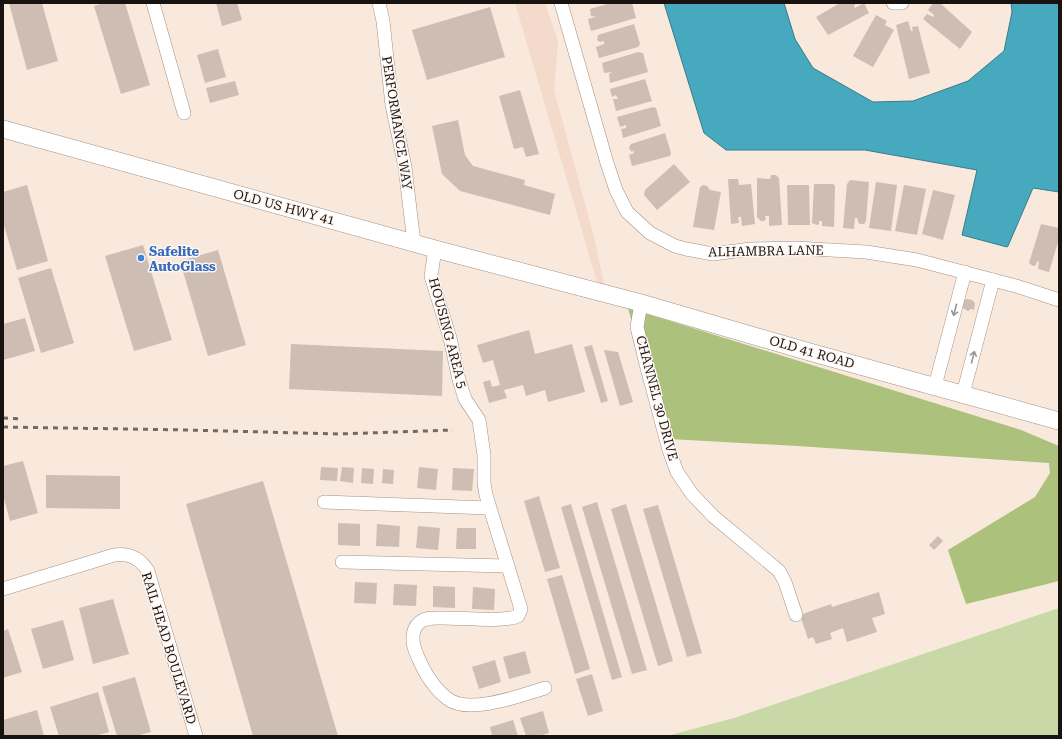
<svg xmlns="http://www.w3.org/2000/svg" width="1062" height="739" font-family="'Roboto Serif',serif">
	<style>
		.built { fill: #f3dacb }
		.green { fill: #c8d9a7 }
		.forest { fill: #abc17c }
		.water { fill: #46a9be; stroke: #387c8a }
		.building { fill: #cebdb3 }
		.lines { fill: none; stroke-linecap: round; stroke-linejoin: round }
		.minor-casing { stroke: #a29287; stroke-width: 14 }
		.tertiary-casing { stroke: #a29287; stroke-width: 18 }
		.minor { stroke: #fff; stroke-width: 13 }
		.tertiary { stroke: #fff; stroke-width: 17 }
		.rail { stroke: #736962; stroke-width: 3; stroke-dasharray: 5 5; stroke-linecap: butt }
		.oneway { stroke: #989593 }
		.shop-dot { fill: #3f7fe0; stroke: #fef7f3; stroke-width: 1.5 }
		.labels { text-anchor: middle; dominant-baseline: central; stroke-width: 3; stroke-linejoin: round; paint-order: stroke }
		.street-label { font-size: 13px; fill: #19130f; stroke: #fef7f3 }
		.shop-label { font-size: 13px; font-weight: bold; fill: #366cbe; stroke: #fef7f3; text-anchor: start }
	</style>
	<rect width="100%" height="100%" fill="#f9e8dc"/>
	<polygon class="built" points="515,3 545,3 558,41 554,90 594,237 604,284 597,282"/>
	<polygon class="green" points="1059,608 1059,736 739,736 738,730 739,736 667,736 734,718"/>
	<polygon class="forest" points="628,308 1021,430 1059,446 1059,581 966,604 948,550 1035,497 1050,473 1049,463 798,446 670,439 654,401"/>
	<polygon class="water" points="664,3 784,3 795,39 813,68 873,102 913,101 968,81 1004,51 1012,12 1011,3 1059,3 1059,192 1033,188 1008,246 1007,247 962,235 977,170 865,150 726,150 704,133"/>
	<g class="building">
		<polygon points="9,3 42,3 58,61 27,70"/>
		<polygon points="103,3 125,3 150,85 121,94 94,6"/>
		<polygon points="216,3 237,3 242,20 222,26"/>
		<polygon points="611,3 632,3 636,18 591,31 588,19 596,17 591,16 590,9"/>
		<polygon points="840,3 856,3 854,6 855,8 864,3 869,13 830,34 828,35 816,17"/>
		<polygon points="933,3 940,3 972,32 960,49 923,19 927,14 933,17 934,15 928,10"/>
		<polygon points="490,7 505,57 427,80 412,30"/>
		<polygon points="876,15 887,21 885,25 894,30 873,67 853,56"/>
		<polygon points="908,21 911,31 913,31 912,27 918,26 930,73 909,79 896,25"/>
		<polygon points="634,24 640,44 638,47 599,58 596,47 604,44 604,41 600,42 597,40 598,35"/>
		<polygon points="218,49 226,77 205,83 197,55"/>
		<polygon points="638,52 643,53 648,72 610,83 609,74 612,72 604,73 602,63"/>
		<polygon points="645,79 652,101 616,111 613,99 618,99 616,95 612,97 610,89"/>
		<polygon points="235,81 239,95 210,103 206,88"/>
		<polygon points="520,90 539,154 526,157 523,147 514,149 499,96"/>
		<polygon points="653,107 656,108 661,126 623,138 621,129 626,128 626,125 620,127 617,117"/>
		<polygon points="458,120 465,155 473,166 525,180 524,185 555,194 550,215 460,191 442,174 432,126"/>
		<polygon points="665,133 671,153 670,156 632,166 629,155 634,153 634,150 632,152 630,150 629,147 631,144"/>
		<polygon points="674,164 690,182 657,210 644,195 645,190"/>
		<polygon points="771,175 776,175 779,178 782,225 769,226 769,216 765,216 766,219 764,221 761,221 757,217 757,178 770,179"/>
		<polygon points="728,179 738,179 739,185 751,184 755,224 742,226 741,217 738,217 739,223 731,224"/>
		<polygon points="850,180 869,182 866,221 864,224 860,224 858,222 857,218 855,218 854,229 843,228 847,184"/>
		<polygon points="876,182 897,185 891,231 869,228"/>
		<polygon points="814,184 833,184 835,186 834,227 822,226 822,221 819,221 819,224 817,225 812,223"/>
		<polygon points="27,185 48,261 17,270 3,222 3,192"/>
		<polygon points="703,185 707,186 710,190 721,192 714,230 693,227 700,187"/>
		<polygon points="787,185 809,185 810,225 788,225"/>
		<polygon points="904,185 926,189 917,235 895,231"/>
		<polygon points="933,190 955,195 943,240 922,234"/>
		<polygon points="1041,224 1059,228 1059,239 1049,272 1038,269 1039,262 1037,261 1036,265 1033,266 1029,263"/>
		<polygon points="143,245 172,340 134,351 105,256"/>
		<polygon points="218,250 246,345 208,356 180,261"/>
		<polygon points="51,268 74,343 41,353 18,278"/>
		<polygon points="968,299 972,300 975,303 974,310 971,309 968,311 961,307 963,300"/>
		<polygon points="25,318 35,351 3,360 3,324"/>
		<polygon points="529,330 535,354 572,344 585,392 548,402 545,390 526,396 523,385 504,390 507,398 489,403 483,382 490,380 492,387 500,385 493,360 483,363 477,345"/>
		<polygon points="291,344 443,351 442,396 289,389"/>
		<polygon points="592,345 608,401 601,403 584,347"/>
		<polygon points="604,350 618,352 633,402 620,406"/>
		<polygon points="23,461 38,513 10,521 3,495 3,466"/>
		<polygon points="321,467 338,468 337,481 320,480"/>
		<polygon points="342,467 354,468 353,483 340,481"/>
		<polygon points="419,467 438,469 436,490 417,488"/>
		<polygon points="362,468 374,469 373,484 361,483"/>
		<polygon points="453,468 474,469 472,491 452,490"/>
		<polygon points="383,469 394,470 393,484 382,483"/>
		<polygon points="46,475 120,476 120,509 46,508"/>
		<polygon points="263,481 338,736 253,736 186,504"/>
		<polygon points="539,496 560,568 545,572 524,501"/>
		<polygon points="597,502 647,670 632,674 582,507"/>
		<polygon points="571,504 622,677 612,680 561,507"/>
		<polygon points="626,504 673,661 658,666 611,509"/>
		<polygon points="658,505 702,653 687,657 643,509"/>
		<polygon points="338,523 360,524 360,546 338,545"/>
		<polygon points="377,524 400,526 399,547 376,546"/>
		<polygon points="418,526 440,528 438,550 416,548"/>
		<polygon points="457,528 476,528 476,549 456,549"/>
		<polygon points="938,536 943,541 934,550 929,545"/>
		<polygon points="562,575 590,669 575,674 547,579"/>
		<polygon points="355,582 377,583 376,604 354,603"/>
		<polygon points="394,584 417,585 416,606 393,605"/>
		<polygon points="433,586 455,587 455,608 433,607"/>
		<polygon points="473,587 495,589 494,610 472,609"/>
		<polygon points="879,592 885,614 872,618 877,632 847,642 843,628 830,633 832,639 816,644 813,637 808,639 800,615 831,604 832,607"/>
		<polygon points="113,599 129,654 93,664 79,608"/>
		<polygon points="63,620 74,660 43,669 31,629"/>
		<polygon points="8,629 22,672 3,678 3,631"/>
		<polygon points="525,651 531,673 509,679 503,657"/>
		<polygon points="495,660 501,682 479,689 472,667"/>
		<polygon points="592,674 603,711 588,716 576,679"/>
		<polygon points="135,677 151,732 136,736 117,736 102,687"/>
		<polygon points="98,692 109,732 95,736 59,736 50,707"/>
		<polygon points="37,710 44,736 3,736 3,720"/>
		<polygon points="543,711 549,733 539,736 526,736 520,718"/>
		<polygon points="513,720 518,736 492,736 490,727"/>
	</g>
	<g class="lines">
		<defs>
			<g id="minor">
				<polyline points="153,3 184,113"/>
				<polyline points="379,3 383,21 392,105 405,167 414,243"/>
				<polyline points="561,3 607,163 616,190 627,212 650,233 675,246 686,249 713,254 751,249 795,248 866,252 917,260 1016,286 1059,300"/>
				<polyline points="893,3 902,3"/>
				<path d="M435,249L431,276L450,338L459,380L465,399L479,420L484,455V483L486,495L521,609L518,616C503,623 457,617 437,618C431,618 425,618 420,622C410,630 412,645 417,655C424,672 433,688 448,699C469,715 522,695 545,688"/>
				<polyline points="641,303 637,327 646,364 669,450 677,472 692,494 713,516 779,571 785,582 796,615"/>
				<polyline points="935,386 965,272"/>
				<polyline points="963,394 993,280"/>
				<polyline points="324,502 489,508"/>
				<polyline points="342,562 507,566"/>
				<path d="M3,589L114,555C129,553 140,558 148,571L196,736"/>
			</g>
			<polyline id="tertiary" points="3,129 435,249 641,303 806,351 1059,421"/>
		</defs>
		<use href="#minor" class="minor-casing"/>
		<use href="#tertiary" class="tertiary-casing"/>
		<use href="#minor" class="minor"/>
		<use href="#tertiary" class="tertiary"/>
		<g class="rail">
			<polyline points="3,418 23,419"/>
			<polyline points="3,427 188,430 339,434 453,430"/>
		</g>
	</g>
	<defs><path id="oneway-shaft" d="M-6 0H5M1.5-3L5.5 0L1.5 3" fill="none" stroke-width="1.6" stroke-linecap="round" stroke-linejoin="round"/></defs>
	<g class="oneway">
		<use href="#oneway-shaft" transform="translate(955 310) rotate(105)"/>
		<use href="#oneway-shaft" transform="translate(973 357) rotate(-76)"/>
	</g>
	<circle class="shop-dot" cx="141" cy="258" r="4"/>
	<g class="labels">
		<g class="street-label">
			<text transform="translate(397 123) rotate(81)">PERFORMANCE WAY</text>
			<text transform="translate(284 207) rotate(15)">OLD US HWY 41</text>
			<text transform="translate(766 251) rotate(-1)">ALHAMBRA LANE</text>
			<text transform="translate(448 333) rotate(75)">HOUSING AREA 5</text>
			<text transform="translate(812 352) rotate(16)">OLD 41 ROAD</text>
			<text transform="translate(657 398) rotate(75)">CHANNEL 30 DRIVE</text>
			<text transform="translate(169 648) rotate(73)">RAIL HEAD BOULEVARD</text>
		</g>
		<g class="shop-label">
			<text x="149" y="251">Safelite<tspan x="149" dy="15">AutoGlass</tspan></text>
		</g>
	</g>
	<rect width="1062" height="739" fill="none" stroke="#19130f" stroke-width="8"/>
</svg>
